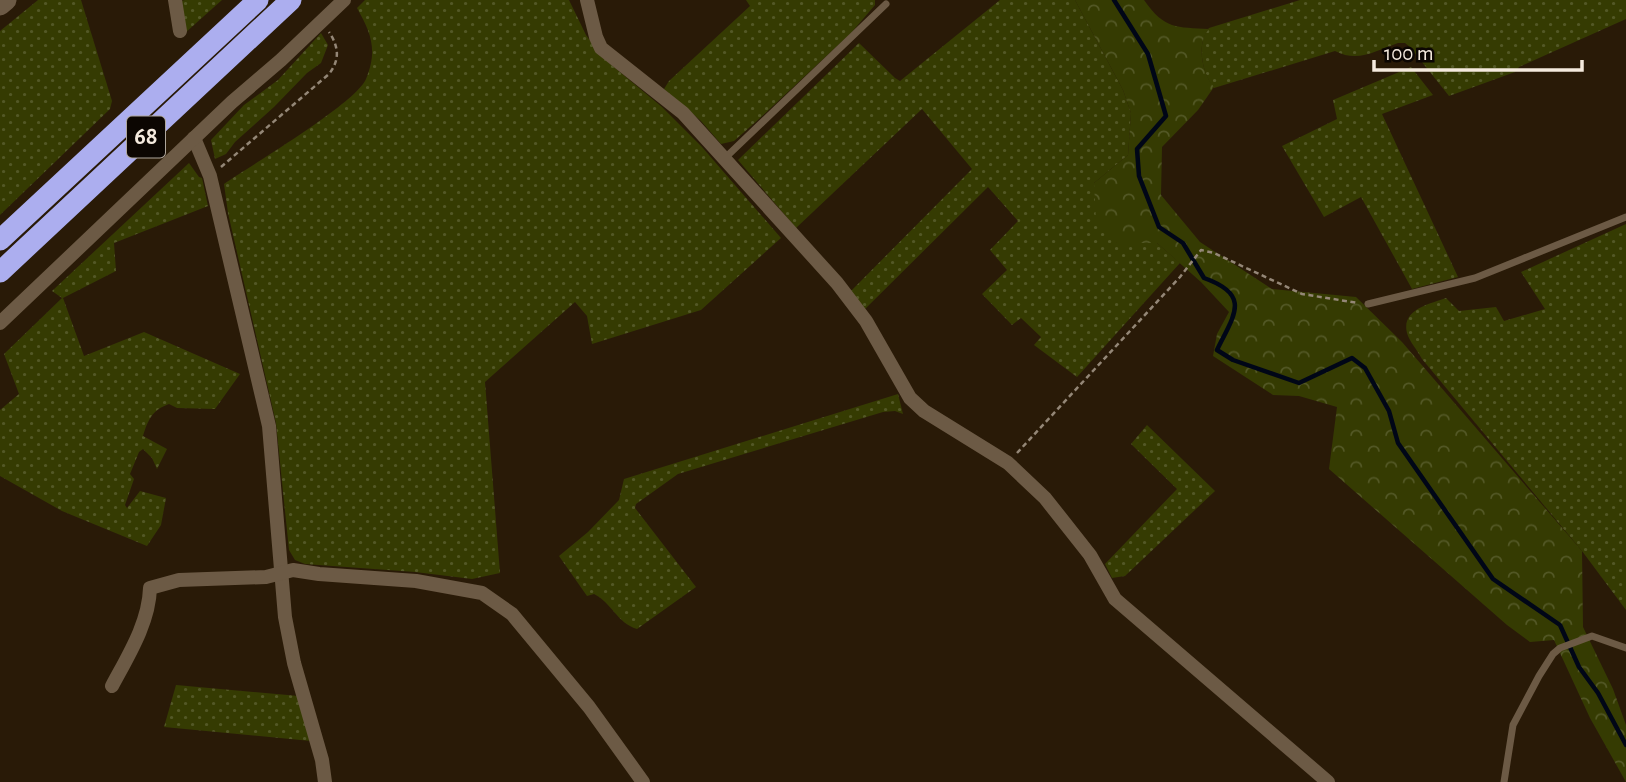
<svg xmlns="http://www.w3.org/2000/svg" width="1626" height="782" font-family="'Alegreya Sans',sans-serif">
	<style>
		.grass { fill: url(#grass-dots) }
		.forest { fill: url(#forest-crowns) }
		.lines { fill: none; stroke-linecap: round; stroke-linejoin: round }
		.stream { stroke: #000617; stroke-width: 4.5 }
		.path { stroke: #948777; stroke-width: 2.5; stroke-dasharray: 5 3.5; stroke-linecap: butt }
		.lane { stroke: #6c5a45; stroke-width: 7 }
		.street { stroke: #6c5a45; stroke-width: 14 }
		.secondary { stroke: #6c5a45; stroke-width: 21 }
		.highway { stroke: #acaeef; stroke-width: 21 }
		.labels { text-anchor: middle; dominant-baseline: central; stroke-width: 6; stroke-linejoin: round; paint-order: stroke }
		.shield { fill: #0c0602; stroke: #afa69c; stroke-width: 2 }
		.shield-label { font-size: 24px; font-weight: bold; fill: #f5eade }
	</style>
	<defs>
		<pattern id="grass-dots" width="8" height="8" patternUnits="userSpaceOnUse" patternTransform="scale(1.75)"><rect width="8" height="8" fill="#353b02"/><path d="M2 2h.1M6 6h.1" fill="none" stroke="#535826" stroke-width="1.8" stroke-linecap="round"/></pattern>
		<pattern id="forest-crowns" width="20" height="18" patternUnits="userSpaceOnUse" patternTransform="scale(1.75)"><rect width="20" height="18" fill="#353b02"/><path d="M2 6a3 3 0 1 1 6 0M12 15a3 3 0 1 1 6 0" fill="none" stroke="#535826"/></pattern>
	</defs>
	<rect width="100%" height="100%" fill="#291a07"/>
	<g class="grass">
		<polygon points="38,0 81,0 112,101 110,109 0,215 0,31"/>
		<polygon points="185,0 222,0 185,33 181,1"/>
		<path d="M365,0H569L586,35L603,58L662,107L702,147L781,238L701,310L592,344L587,316L575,302L485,382L500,573L472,579L415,572L305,564L295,560L289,550L276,423L228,213L224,184C252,165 356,103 366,79C378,50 371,33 357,8Z"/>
		<polygon points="746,0 875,0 875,5 851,33 759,119 734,141 721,144 701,121 664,89 669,81 750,6"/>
		<polygon points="1000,0 1075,0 1123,90 1131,113 1128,155 1094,183 1117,243 1157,243 1180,263 1077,377 1034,345 1041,337 1021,318 1012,325 982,294 1007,270 990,250 1018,221 988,187 865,309 850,292 972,169 922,109 796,228 738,160 859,43 895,78 900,81"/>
		<path d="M1300,0H1626V19L1519,67L1515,72L1449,96L1410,47L1405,43H1398C1375,51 1358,63 1335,51L1214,88C1202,74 1196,43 1209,28Z"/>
		<polygon points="321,33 328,45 321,63 307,73 274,107 235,142 226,154 215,159 211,140 244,105 278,80"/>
		<polygon points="1411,67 1433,95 1382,114 1458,277 1412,289 1361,197 1324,217 1282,146 1337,119 1333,100"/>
		<path d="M189,163L199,177L202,178L208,206L114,243L116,271L63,298L84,356L144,332L240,374L215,409L177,408L169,404C152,410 148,420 143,436L167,449L157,469L152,458L143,449L139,452L130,474L134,479L125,505L127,508L140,491L166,498L161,525L147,546L62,511L0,476V410L19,394L4,354L62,298L52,291Z"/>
		<path d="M1626,224V610L1582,551L1422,359C1418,351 1409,341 1407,333C1401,309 1430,304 1446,298L1459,311L1496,307L1504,321L1545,309L1521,272Z"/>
		<path d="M898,394L903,414L895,411L883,412L678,474L636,504L635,508L696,587L637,629C617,623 611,602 594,594L587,596L559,556L588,532L619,500L624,479Z"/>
		<polygon points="1147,425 1215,491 1125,576 1112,578 1105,564 1177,489 1131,444"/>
		<polygon points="176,685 299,696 311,741 164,727"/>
	</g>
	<path class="forest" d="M1075,0H1144C1165,30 1176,27 1209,29C1196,43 1202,74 1214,87L1198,110L1162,147L1161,195L1200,242L1272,289L1356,297L1402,342L1582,551L1583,627L1613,689L1626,725V782L1590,718L1554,640L1530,642L1507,625L1329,469L1337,407L1299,396L1273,395L1213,356L1217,334L1229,312L1201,282L1157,243H1117L1096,220L1094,183L1128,155L1131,113L1123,90Z"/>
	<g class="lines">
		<path class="stream" d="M1114,0L1148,54L1166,116L1137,149L1139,176L1159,227L1183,243L1204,278C1252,295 1234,315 1217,350L1233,360L1299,383L1352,358L1365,368L1389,411L1398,443L1493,579L1560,625L1579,667L1598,693L1626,745"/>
		<g class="path">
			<path d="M221,167L329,74C340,60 339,47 329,32"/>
			<polyline points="1017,453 1180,277 1201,250 1214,253 1302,294 1358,303"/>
		</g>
		<g class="lane">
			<polyline points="725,158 886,4"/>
			<polyline points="1368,304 1475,278 1626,217"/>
			<polyline points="1504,782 1513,725 1539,676 1553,654 1560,648 1592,636 1626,648"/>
		</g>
		<g class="street">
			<polyline points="175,0 180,31"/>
			<polyline points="587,0 596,37 601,48 683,113 837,283 866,321 910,398 924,411 1008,463 1045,498 1090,555 1115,599 1328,782"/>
			<polyline points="194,138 210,176 269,426 285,617 294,663 322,760 325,782"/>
			<polyline points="0,323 232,102 281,60 344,0"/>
			<path d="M112,686C128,656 149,623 150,588L179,580L266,577L293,570L319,574L416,581L482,593L512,614L589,707L643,782"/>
		</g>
		<polyline class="secondary" points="0,5 6,0"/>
		<g class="highway">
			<polyline points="0,240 258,0"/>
			<polyline points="0,272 291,0"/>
		</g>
	</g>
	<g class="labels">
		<rect class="shield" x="127" y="116.5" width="38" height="41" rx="5"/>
		<g class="shield-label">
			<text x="146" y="137">68</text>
		</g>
	</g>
	<path d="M1374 60v10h208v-10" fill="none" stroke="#f5eade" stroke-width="3.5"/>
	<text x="1384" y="60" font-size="21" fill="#f5eade" stroke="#0c0602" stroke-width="5" paint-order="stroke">100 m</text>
</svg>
